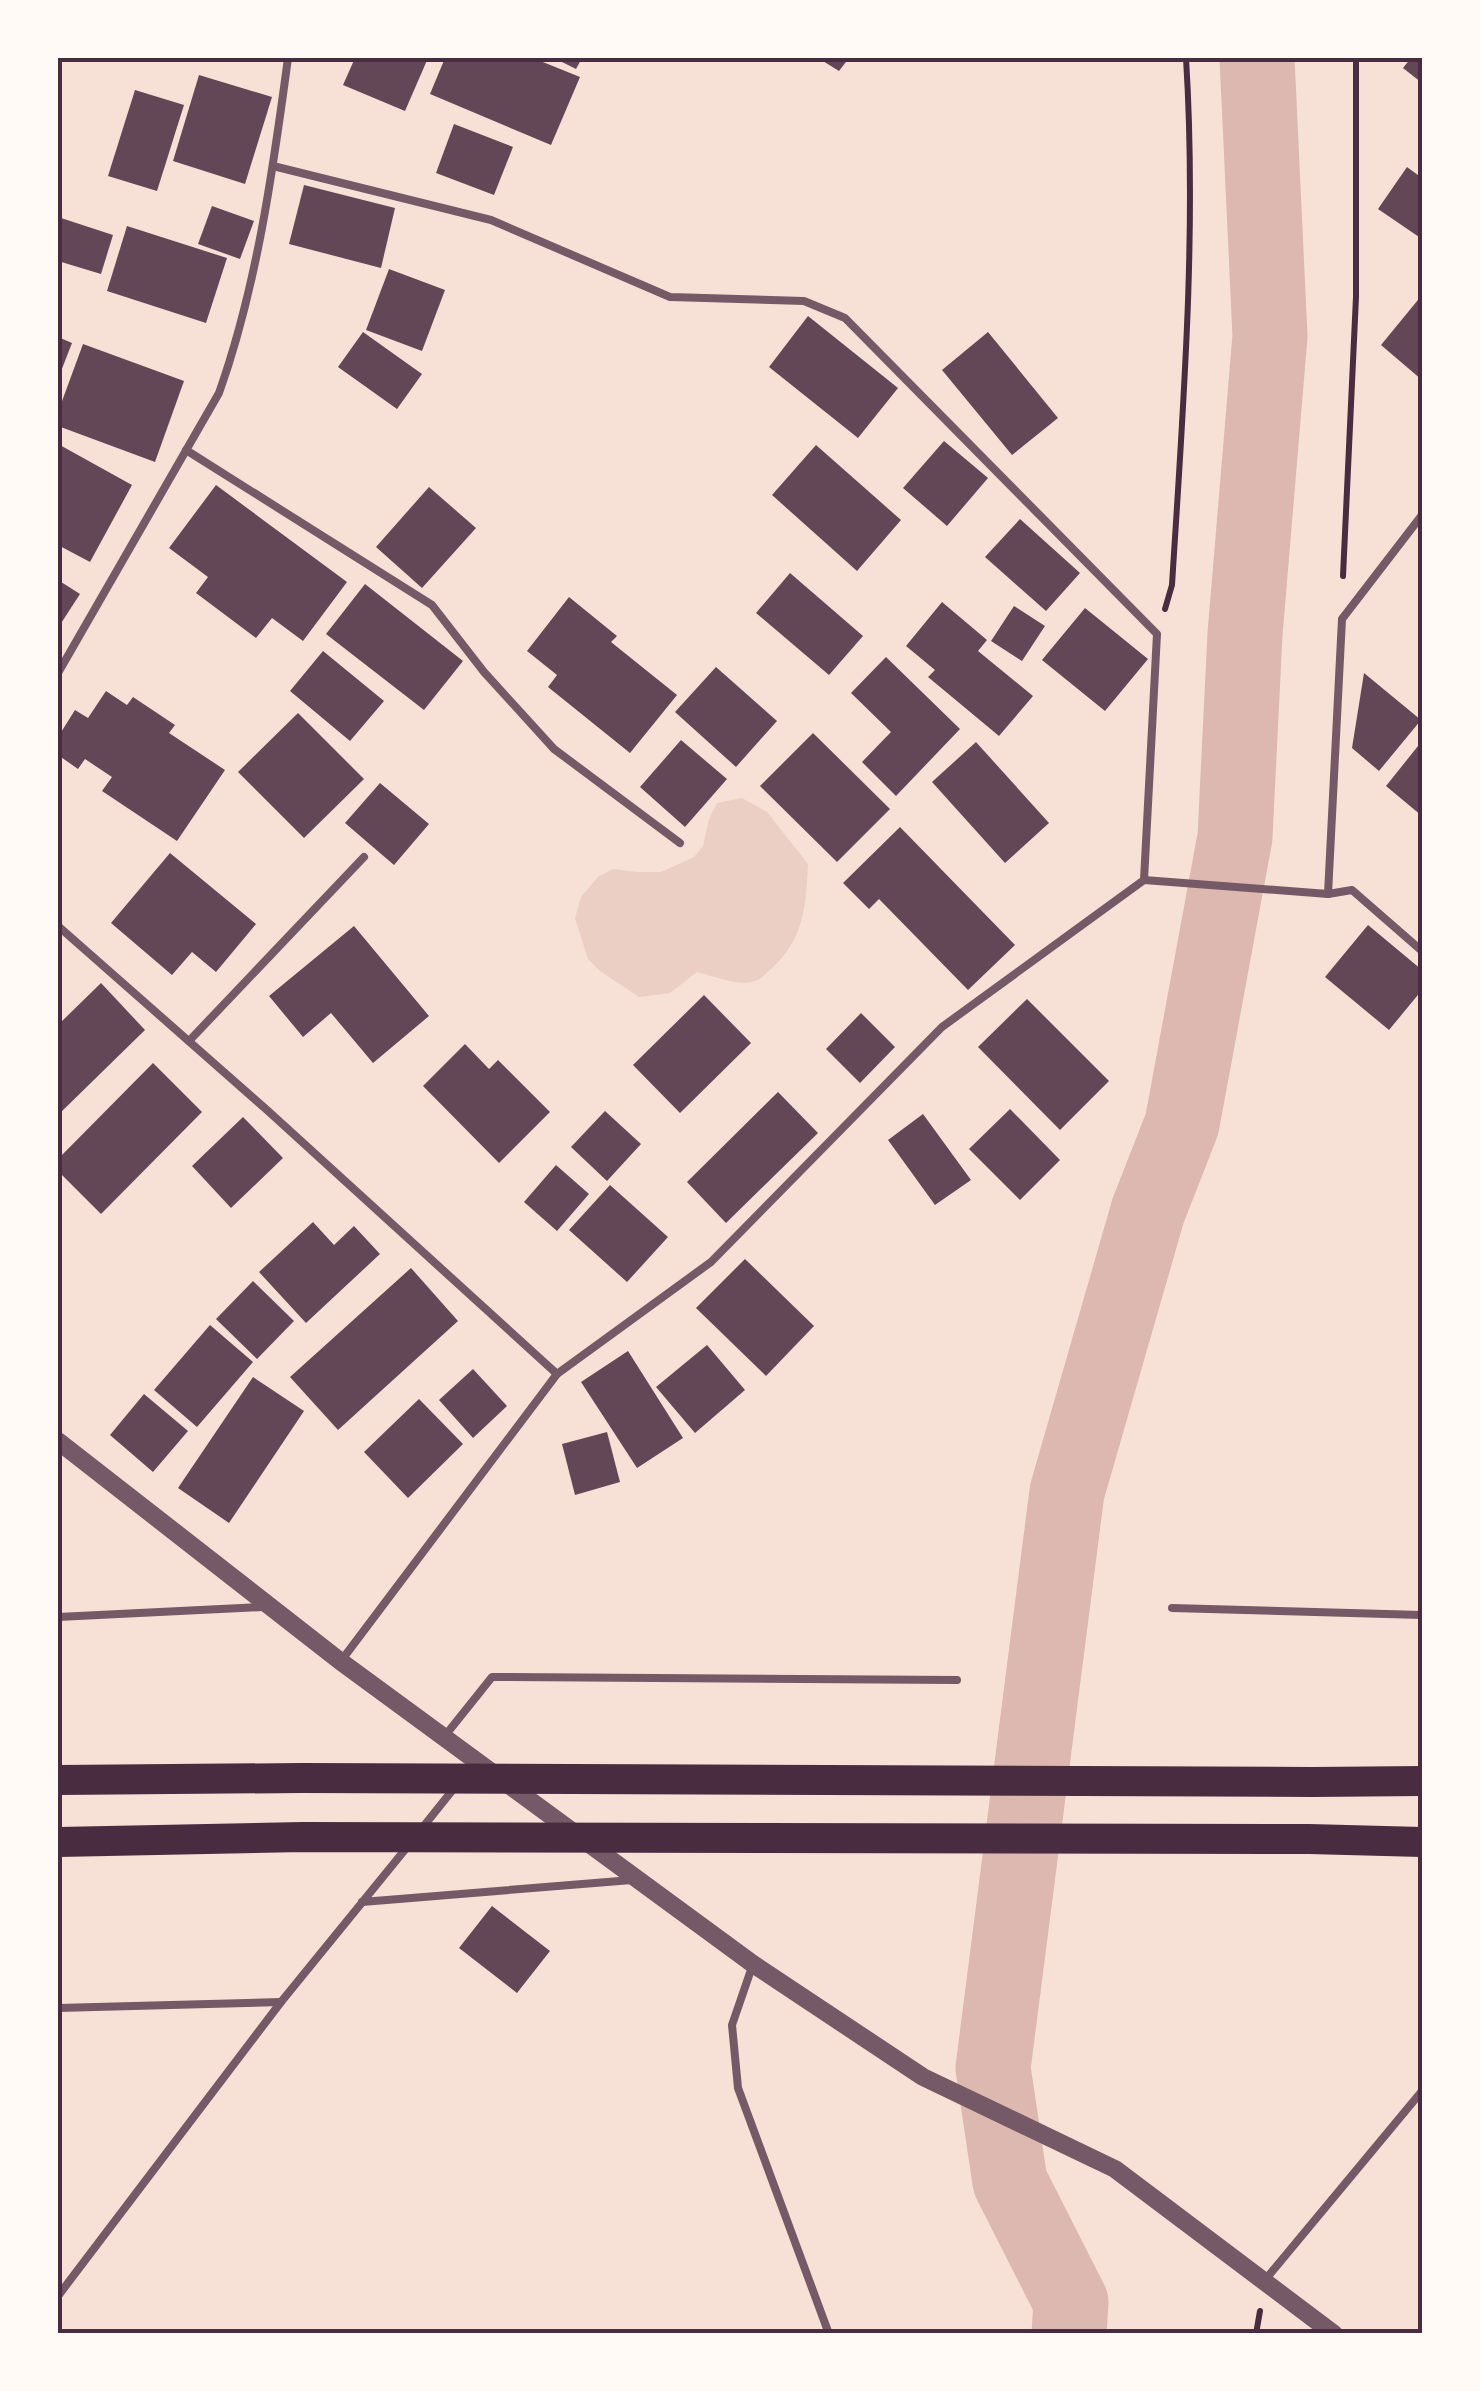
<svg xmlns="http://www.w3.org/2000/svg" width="1480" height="2391" font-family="Overpass,sans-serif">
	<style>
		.green { fill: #ebcfc5 }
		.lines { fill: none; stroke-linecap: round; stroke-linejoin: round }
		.river { stroke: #dcb8b0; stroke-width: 75 }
		.building { fill: #644757 }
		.path { stroke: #4a2c40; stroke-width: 6 }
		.service { stroke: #755966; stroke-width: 8 }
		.tertiary { stroke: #755966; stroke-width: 18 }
		.motorway { stroke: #4a2c40; stroke-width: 30 }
		.neatline { fill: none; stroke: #4a2c40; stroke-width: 4 }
	</style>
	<rect width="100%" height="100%" fill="#f7e1d7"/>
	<path class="green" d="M742,798L767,812L808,864C806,907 804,940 770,970C769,971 759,980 758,980C740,988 715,976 697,972L670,993L639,997L600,971L588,959L575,918L581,897L598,877L613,869L638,872H661L694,857L703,846L709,819L717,803Z"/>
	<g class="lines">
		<polyline class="river" points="1069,2334 1071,2302 1010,2182 993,2068 1067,1492 1148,1211 1182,1124 1235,837 1245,634 1270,336 1257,58"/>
	</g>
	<g class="building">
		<polygon points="355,58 428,58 405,111 343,85"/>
		<polygon points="445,58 533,58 580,77 551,145 430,94"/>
		<polygon points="554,58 582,58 576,69"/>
		<polygon points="818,58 849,58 839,71"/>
		<polygon points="1411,58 1422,58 1422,83 1403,68"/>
		<polygon points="199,75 272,97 245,184 173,161"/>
		<polygon points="135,90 184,105 157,191 108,176"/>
		<polygon points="454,124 513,147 494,195 436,173"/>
		<polygon points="1407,167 1422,178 1422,239 1378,209"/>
		<polygon points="304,185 395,208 381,268 289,244"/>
		<polygon points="212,206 254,221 240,259 198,244"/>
		<polygon points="58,217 113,235 101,274 58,261"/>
		<polygon points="127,226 227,258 206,323 107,291"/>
		<polygon points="389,269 445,290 422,351 366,330"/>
		<polygon points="1422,295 1422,380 1381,345"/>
		<polygon points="808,316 898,388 858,438 769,367"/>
		<polygon points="363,332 422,374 397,409 338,367"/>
		<polygon points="988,332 1058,418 1012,455 942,370"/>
		<polygon points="58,337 72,343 58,379"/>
		<polygon points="83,344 184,381 155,462 58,426 58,412"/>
		<polygon points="944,441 988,478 947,526 903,488"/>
		<polygon points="58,444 132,485 90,562 58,545"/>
		<polygon points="816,445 901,520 857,571 772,495"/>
		<polygon points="216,485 347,582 303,641 272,618 256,638 196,593 208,577 169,548"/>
		<polygon points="429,487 476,528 422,588 376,547"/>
		<polygon points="1020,519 1080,573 1046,611 985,557"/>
		<polygon points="790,573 863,636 829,675 756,613"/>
		<polygon points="58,580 80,594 58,628"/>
		<polygon points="365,584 463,661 424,710 326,634"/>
		<polygon points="569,597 617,636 611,642 677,695 630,753 548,687 557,675 527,651"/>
		<polygon points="942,602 987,640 978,651 1033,696 999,736 928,677 935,670 906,646"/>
		<polygon points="1014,606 1045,626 1022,661 991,641"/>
		<polygon points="1085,608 1148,659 1105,711 1042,660"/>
		<polygon points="323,651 384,701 350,741 290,691"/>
		<polygon points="886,657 960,729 896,796 862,762 891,732 851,693"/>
		<polygon points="716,667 777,721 736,767 675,712"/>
		<polygon points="1364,673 1421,720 1379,771 1352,748"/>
		<polygon points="106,691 127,705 133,697 175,725 169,733 225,770 177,841 102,791 112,777 85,759 78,769 58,755 58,737 75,710 88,718"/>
		<polygon points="298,713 364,779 304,838 238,772"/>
		<polygon points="813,733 890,809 837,862 760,786"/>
		<polygon points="681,740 727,779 685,827 640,787"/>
		<polygon points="1422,741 1422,816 1386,786"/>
		<polygon points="976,742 1049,823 1005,863 932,782"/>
		<polygon points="380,783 429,824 394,865 345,823"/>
		<polygon points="900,827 1015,945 968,990 879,899 869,909 843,883"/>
		<polygon points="170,853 256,924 216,972 192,952 172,975 111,923"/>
		<polygon points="1368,925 1422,970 1422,990 1389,1030 1325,977"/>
		<polygon points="354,926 429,1016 373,1063 331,1013 303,1037 269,996"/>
		<polygon points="101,983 145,1030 58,1115 58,1025"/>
		<polygon points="704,995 751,1043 680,1113 633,1065"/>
		<polygon points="1027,999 1109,1081 1060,1130 978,1047"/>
		<polygon points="861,1013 895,1047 860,1083 826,1049"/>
		<polygon points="465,1044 489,1069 498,1060 550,1112 499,1163 423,1086"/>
		<polygon points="153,1063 202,1112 101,1214 58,1171 58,1159"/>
		<polygon points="778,1092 818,1133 726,1223 687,1182"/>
		<polygon points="1010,1109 1060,1160 1020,1200 969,1149"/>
		<polygon points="605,1111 641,1144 607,1181 571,1147"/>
		<polygon points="923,1114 971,1180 935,1205 888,1140"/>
		<polygon points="243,1117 283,1158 231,1208 192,1166"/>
		<polygon points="556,1165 589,1194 557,1231 524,1202"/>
		<polygon points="610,1185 668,1237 627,1282 569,1230"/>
		<polygon points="313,1222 334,1245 354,1226 380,1254 306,1323 259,1272"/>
		<polygon points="745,1259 814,1326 766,1376 696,1308"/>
		<polygon points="411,1268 458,1321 338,1430 290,1377"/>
		<polygon points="253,1281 294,1321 257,1359 216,1319"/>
		<polygon points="210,1325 253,1362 197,1427 154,1390"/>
		<polygon points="707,1345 745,1390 695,1433 656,1387"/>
		<polygon points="628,1351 683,1438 637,1468 581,1382"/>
		<polygon points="473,1369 507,1406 473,1438 439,1400"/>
		<polygon points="253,1377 304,1411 229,1523 178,1488"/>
		<polygon points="144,1394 188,1431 153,1472 110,1435"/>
		<polygon points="419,1399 463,1444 408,1498 364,1452"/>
		<polygon points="607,1432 620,1482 575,1495 562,1444"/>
		<polygon points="492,1906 550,1951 517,1993 459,1948"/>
	</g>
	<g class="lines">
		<g class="path">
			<polyline points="1343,576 1356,297 1356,58"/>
			<path d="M1165,609L1172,585C1183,409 1197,233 1186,58"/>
			<polyline points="1256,2334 1260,2311"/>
		</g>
		<g class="service">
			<polyline points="273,166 491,220 670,297 804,301 845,318 1157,634 1144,880"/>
			<polyline points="186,450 432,605 484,672 554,749 680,843"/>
			<path d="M58,673L219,393C257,286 273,170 288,58"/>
			<polyline points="1328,894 1342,619 1422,515"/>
			<polyline points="58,926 267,1110 557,1374"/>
			<polyline points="189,1041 364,857"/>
			<polyline points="1172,1608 1422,1615"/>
			<polyline points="58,1617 263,1607"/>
			<polyline points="341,1661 557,1374 711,1262 942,1027 1144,880 1328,894 1352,890 1422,951"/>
			<polyline points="444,1737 492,1677 957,1680"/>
			<polyline points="423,1827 455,1787"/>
			<polyline points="362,1902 632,1880"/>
			<polyline points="753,1964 732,2025 738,2088 829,2334"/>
			<polyline points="58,2008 281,2002"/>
			<polyline points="1265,2280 1422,2091"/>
			<polyline points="58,2296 281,2002 408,1846"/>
		</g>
		<polyline class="tertiary" points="58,1441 340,1661 753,1964 923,2077 1115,2169 1334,2334"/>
		<g class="motorway">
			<polyline points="58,1780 301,1778 1313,1782 1422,1781"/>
			<polyline points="58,1842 303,1837 1309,1839 1422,1842"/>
		</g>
	</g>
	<rect width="1480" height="2391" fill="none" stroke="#fffaf5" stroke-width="120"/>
	<rect x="60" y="60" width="1360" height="2271" class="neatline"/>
</svg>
